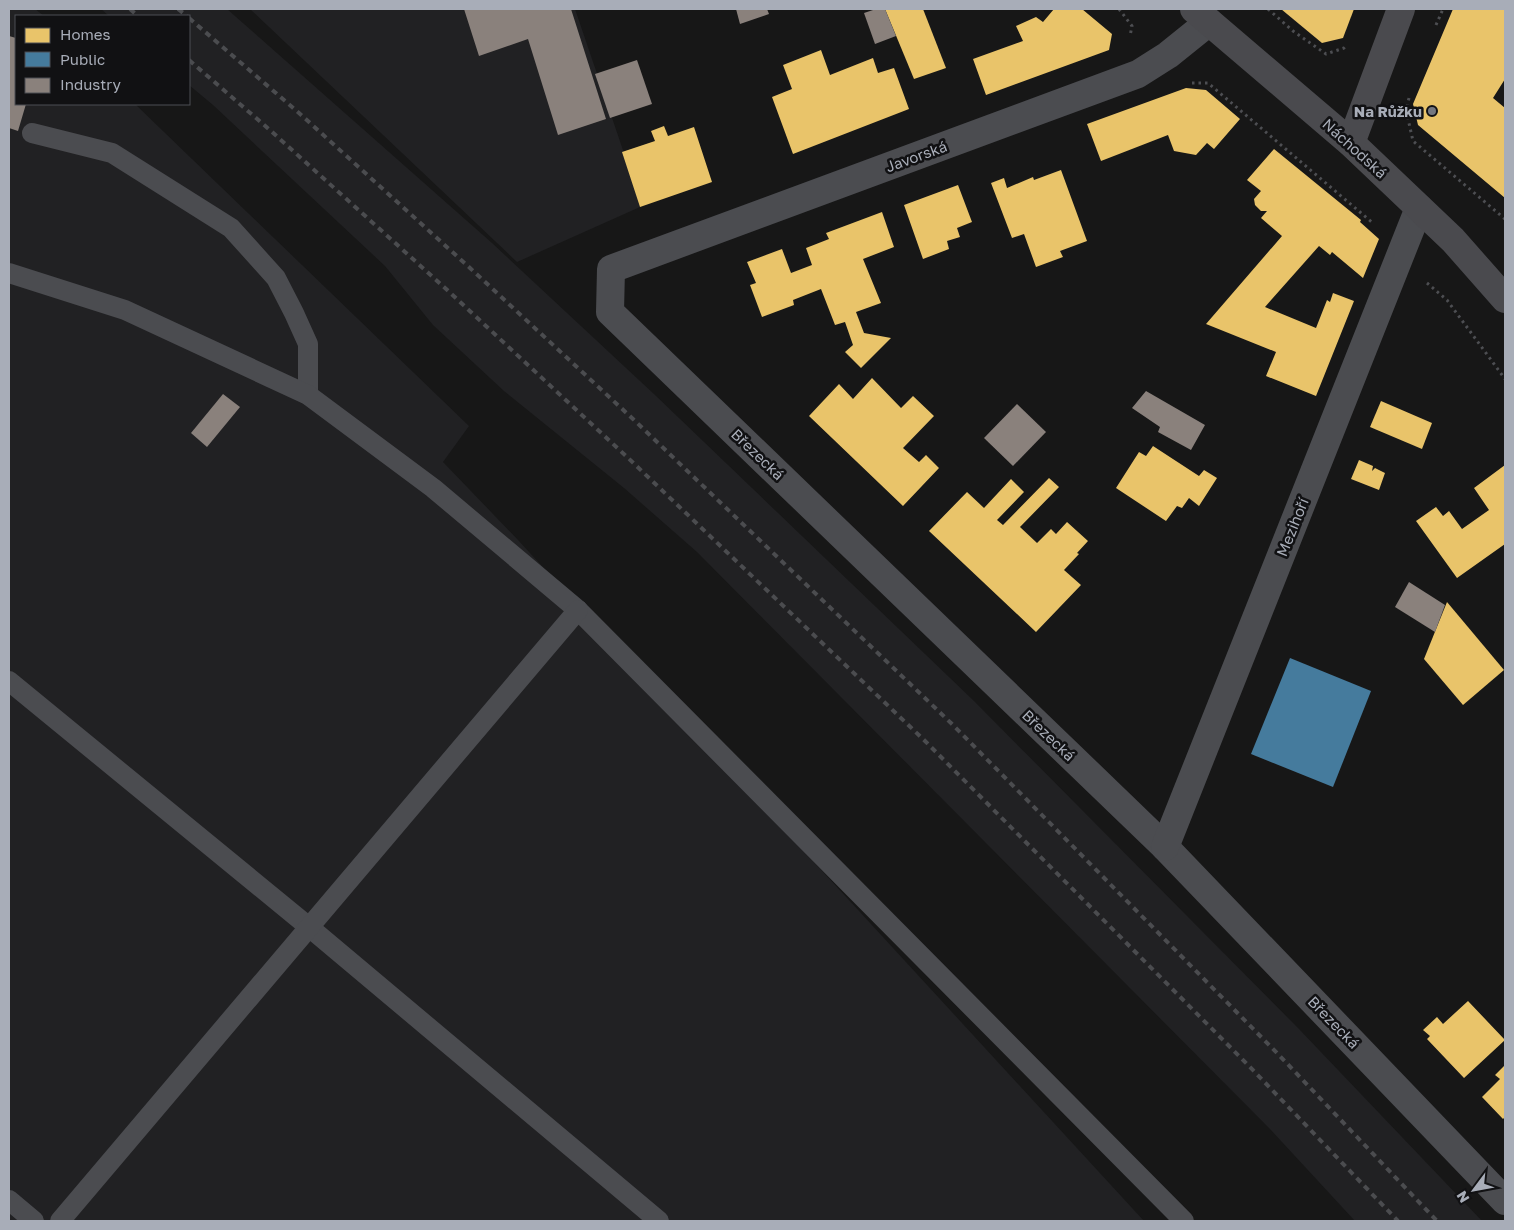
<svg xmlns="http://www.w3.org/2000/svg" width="1514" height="1230" font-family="'Golos Text',sans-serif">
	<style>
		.built { fill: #212123 }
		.homes { fill: #e9c46a }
		.public { fill: #457b9d }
		.industry { fill: #8a817c }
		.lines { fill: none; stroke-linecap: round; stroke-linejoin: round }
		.path { stroke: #4d4e52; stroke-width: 3; stroke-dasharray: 2.5 4; stroke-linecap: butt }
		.lane { stroke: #4b4c50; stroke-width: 20 }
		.street { stroke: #4b4c50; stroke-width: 28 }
		.secondary { stroke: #4a4a4e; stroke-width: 28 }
		.rail { stroke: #4b4c4f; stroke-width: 4; stroke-dasharray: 6 5; stroke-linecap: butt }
		.poi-dot { fill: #757880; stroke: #111113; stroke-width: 2 }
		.labels { text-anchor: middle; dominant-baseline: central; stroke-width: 5; stroke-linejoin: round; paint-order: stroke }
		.poi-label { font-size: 15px; font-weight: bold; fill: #a8adb8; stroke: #111113; text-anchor: end }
		.street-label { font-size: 15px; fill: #a8adb8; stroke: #111113 }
	</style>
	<rect width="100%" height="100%" fill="#171717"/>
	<g class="built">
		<polygon points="9,9 35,9 44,16 16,16 16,104 135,104 469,426 443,462 518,540 1144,1221 9,1221"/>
		<polygon points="101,9 227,9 492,243 655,395 974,701 1298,1028 1482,1221 1355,1221 1269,1128 697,552 624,488 504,391 433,325 385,266 213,105 189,85 189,16 109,16"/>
		<polygon points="250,9 575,9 625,156 640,207 517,262"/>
	</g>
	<g class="homes">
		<polygon points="885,9 923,9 946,68 914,79"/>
		<polygon points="1054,9 1082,9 1112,34 1109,50 986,95 973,59 1023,41 1016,26 1036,17 1043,22"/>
		<polygon points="1281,9 1354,9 1343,38 1322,43"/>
		<polygon points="1453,9 1505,9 1505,79 1493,98 1505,108 1505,198 1418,125 1413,104"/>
		<polygon points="821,50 830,75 873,58 878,73 894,68 909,109 793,154 772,97 792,89 783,65"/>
		<polygon points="1186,88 1206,90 1240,119 1214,149 1207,143 1196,155 1174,151 1168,135 1101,161 1087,124"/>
		<polygon points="664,126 668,136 694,127 712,182 640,207 622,152 655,141 651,131"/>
		<polygon points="1274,149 1361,220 1360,222 1379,239 1363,278 1332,252 1330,255 1319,246 1265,307 1316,328 1327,300 1330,302 1333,293 1354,301 1316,396 1266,376 1276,352 1206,324 1282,236 1261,218 1267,211 1261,211 1255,205 1254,199 1261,191 1247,180"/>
		<polygon points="1061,170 1087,241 1060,251 1063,257 1036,267 1024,234 1012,238 991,183 1004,178 1007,188 1033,177 1034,180"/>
		<polygon points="958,185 972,222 957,228 960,237 947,241 949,249 923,259 904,205"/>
		<polygon points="882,212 894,247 863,259 881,303 856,312 864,333 891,338 861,368 845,352 853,345 845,322 835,325 821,289 793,300 794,305 762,317 750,285 756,283 747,262 782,249 791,273 812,265 806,248 829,239 826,233"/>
		<polygon points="872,378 901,408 913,396 934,416 903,448 919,462 926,455 939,468 903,506 809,416 839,384 853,399"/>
		<polygon points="1381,401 1432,423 1422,449 1370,427"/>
		<polygon points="1153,446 1199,476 1204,470 1217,478 1199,506 1189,498 1182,508 1177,506 1166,521 1116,488 1139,452 1146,456"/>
		<polygon points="1359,460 1373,466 1372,471 1375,468 1385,473 1379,490 1351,479"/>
		<polygon points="1505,465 1505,544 1457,578 1416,521 1436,507 1443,516 1449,511 1462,529 1489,510 1474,488"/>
		<polygon points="1049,478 1059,487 1020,527 1037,543 1051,529 1056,534 1067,522 1088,541 1077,553 1079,554 1064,570 1081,585 1036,632 929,531 967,492 984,508 1011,479 1024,492 997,520 1003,525"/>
		<polygon points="1447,602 1504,670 1463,705 1424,659"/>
		<polygon points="1468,1001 1505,1040 1464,1078 1427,1039 1430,1036 1423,1030 1437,1017 1443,1024"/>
		<polygon points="1504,1066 1505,1067 1505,1117 1503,1119 1482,1097 1500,1079 1495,1075"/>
	</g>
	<polygon class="public" points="1290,658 1371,691 1333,787 1251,754"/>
	<g class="industry">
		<polygon points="464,9 571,9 606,119 558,135 528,39 479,56"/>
		<polygon points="736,9 767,9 769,14 740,24"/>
		<polygon points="876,9 885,9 896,36 875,44 864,13"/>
		<polygon points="9,36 16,38 16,104 26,104 18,131 9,128"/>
		<polygon points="637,60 652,104 610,118 595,74"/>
		<polygon points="1146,391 1205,425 1191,450 1158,432 1160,427 1132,408"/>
		<polygon points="223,394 240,407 207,447 191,433"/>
		<polygon points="1017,404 1046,432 1013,466 984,438"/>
		<polygon points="1409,582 1445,605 1435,632 1395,607"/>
	</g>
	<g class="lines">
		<g class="path">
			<polyline points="1119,9 1132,26 1130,36"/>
			<polyline points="1268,9 1293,31 1326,54 1344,48 1347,45"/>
			<polyline points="1436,25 1443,9"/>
			<polyline points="1192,83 1208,83 1374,224"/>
			<polyline points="1409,98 1406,110 1413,141 1505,219"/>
			<polyline points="1427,283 1447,300 1505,379"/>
		</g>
		<g class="lane">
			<polyline points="32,133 112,153 231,228 276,278 294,313 308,344 308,395"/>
			<polyline points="9,273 125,310 308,395 433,488 578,610 1184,1221"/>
			<polyline points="9,681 309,927 659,1221"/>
			<polyline points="9,1200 34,1221"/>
			<polyline points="60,1221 578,610"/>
		</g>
		<g class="street">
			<polyline points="1209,22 1168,55 1138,74 611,269 610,312 1165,847 1505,1201"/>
			<polyline points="1165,847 1419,208"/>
		</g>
		<g class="secondary">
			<polyline points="1194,9 1351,143 1453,240 1505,299"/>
			<polyline points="1351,143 1401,9"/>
		</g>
		<g class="rail">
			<polyline points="130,9 138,16"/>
			<polyline points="178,9 187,16"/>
			<polyline points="189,18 299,113 470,268 633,419 952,724 1277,1053 1437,1221"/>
			<polyline points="189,60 271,131 445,288 626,456 924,740 1249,1066 1398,1221"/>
		</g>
	</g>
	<circle class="poi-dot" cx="1432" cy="111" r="5"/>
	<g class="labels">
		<g class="poi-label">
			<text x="1422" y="111">Na Růžku</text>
		</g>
		<g class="street-label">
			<text transform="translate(1355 148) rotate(42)">Náchodská</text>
			<text transform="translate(916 156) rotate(-20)">Javorská</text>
			<text transform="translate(758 454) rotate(44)">Březecká</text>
			<text transform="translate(1292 527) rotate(-68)">Mezihoří</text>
			<text transform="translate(1049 735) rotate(44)">Březecká</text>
			<text transform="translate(1334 1022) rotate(46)">Březecká</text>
		</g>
	</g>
	<rect width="1514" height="1230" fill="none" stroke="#a8adb8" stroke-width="20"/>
	<rect x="15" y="15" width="175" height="90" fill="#111113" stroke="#4d4f55"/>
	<rect x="25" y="28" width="25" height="15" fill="#e9c46a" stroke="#4d4f55"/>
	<text x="60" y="40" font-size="15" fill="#a8adb8">Homes</text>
	<rect x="25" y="52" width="25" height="15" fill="#457b9d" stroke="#4d4f55"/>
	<text x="60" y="65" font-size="15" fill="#a8adb8">Public</text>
	<rect x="25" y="78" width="25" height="15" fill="#8a817c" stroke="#4d4f55"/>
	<text x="60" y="90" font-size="15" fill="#a8adb8">Industry</text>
	<g transform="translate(1474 1190) rotate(238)" stroke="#111113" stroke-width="4" paint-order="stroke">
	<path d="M0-4L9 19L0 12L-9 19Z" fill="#a8adb8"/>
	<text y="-8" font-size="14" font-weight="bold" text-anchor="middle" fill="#a8adb8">N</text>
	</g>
</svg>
